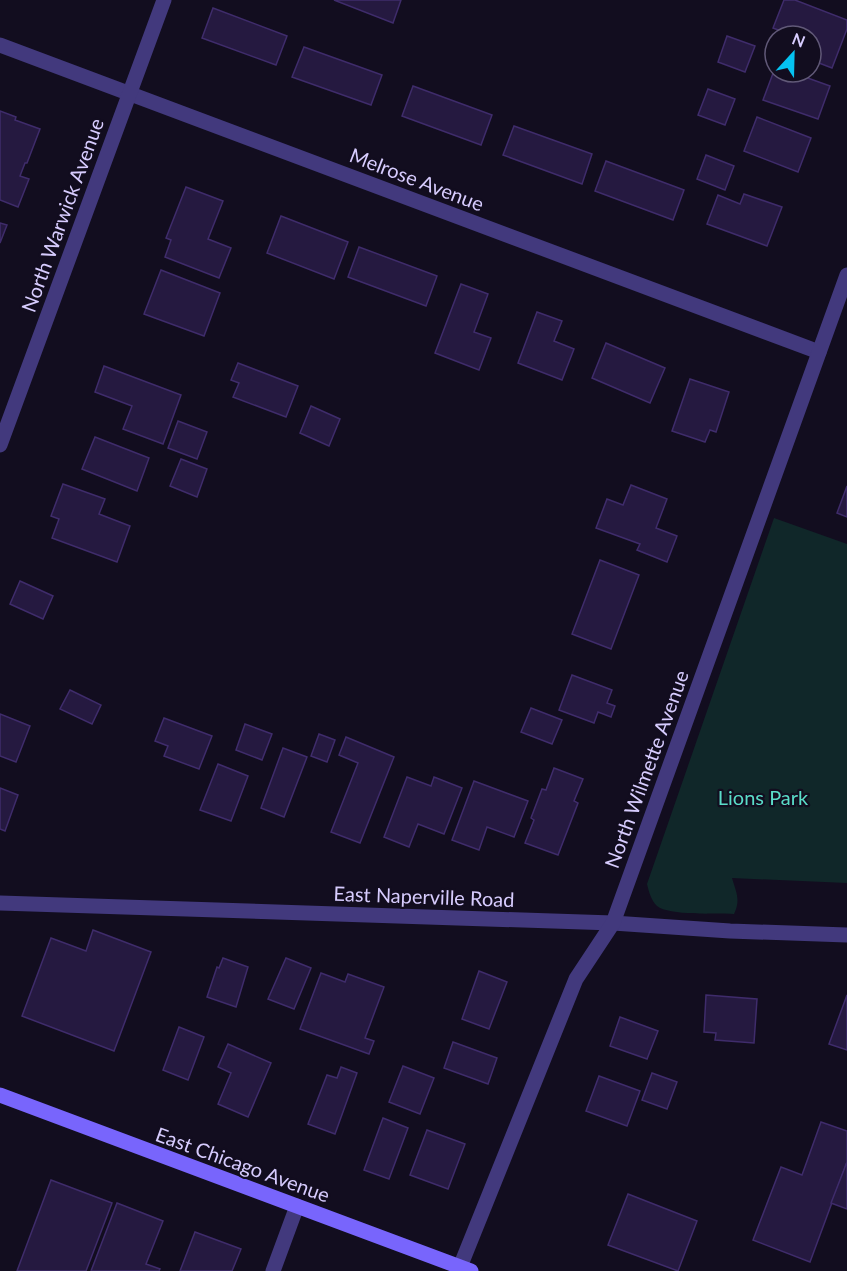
<svg xmlns="http://www.w3.org/2000/svg" width="847" height="1271" font-family="Lato,sans-serif">
	<style>
		.green { fill: #102729 }
		.building { fill: #251940; stroke: #3f2c6b; stroke-width: 1.5 }
		.lines { fill: none; stroke-linecap: round; stroke-linejoin: round }
		.minor { stroke: #42397d; stroke-width: 15 }
		.secondary { stroke: #7865fc; stroke-width: 15 }
		.labels { text-anchor: middle; dominant-baseline: central; stroke-width: 4.5; stroke-linejoin: round; paint-order: stroke }
		.street-label { font-size: 20px; fill: #d7ccfe; stroke: #120d1f }
		.park-label { font-size: 20px; fill: #5adcc8; stroke: #120d1f }
	</style>
	<rect width="100%" height="100%" fill="#120d1f"/>
	<path class="green" d="M774,518L847,544V883L732,878C736,892 741,900 734,914C717,913 669,916 657,906C651,900 649,892 647,884Z"/>
	<g class="building">
		<polygon points="334,0 401,0 393,23"/>
		<polygon points="784,0 795,0 847,20 847,29 832,68 811,60 811,36 794,36 773,28"/>
		<polygon points="213,8 287,36 276,65 202,38"/>
		<polygon points="727,36 755,46 745,72 718,62"/>
		<polygon points="304,47 382,75 371,105 292,77"/>
		<polygon points="775,68 775,72 791,72 830,86 818,119 763,100"/>
		<polygon points="413,86 492,115 481,145 402,116"/>
		<polygon points="708,89 735,99 725,125 698,115"/>
		<polygon points="0,111 16,117 15,120 40,129 27,163 25,163 20,176 29,179 18,207 0,200"/>
		<polygon points="757,117 811,138 798,172 744,151"/>
		<polygon points="514,126 592,154 582,184 503,155"/>
		<polygon points="706,155 734,166 725,190 697,179"/>
		<polygon points="606,161 684,190 673,220 595,191"/>
		<polygon points="186,187 223,201 208,239 231,248 219,278 165,257 171,240 166,238"/>
		<polygon points="744,194 782,207 767,246 707,224 718,195 740,204"/>
		<polygon points="281,216 348,242 334,279 267,253"/>
		<polygon points="0,223 7,225 0,243"/>
		<polygon points="359,247 437,276 426,306 348,277"/>
		<polygon points="161,270 220,293 204,336 144,314"/>
		<polygon points="461,284 488,294 474,332 491,338 479,370 435,353"/>
		<polygon points="537,312 562,321 554,341 574,349 562,380 518,363"/>
		<polygon points="606,343 665,368 650,403 592,378"/>
		<polygon points="238,363 298,386 286,417 233,397 239,383 231,380"/>
		<polygon points="104,366 181,395 163,444 123,429 132,406 95,392"/>
		<polygon points="690,379 729,392 716,432 710,430 705,442 672,431"/>
		<polygon points="311,406 340,419 329,446 300,433"/>
		<polygon points="178,421 207,432 197,459 168,448"/>
		<polygon points="95,437 149,458 137,491 82,469"/>
		<polygon points="181,459 207,469 197,497 170,486"/>
		<polygon points="63,484 105,499 99,514 130,526 117,562 52,538 59,519 51,516"/>
		<polygon points="631,485 667,499 656,528 677,536 667,562 637,550 640,544 596,528 607,499 623,505"/>
		<polygon points="847,486 847,517 837,513"/>
		<polygon points="600,560 639,575 611,649 572,634"/>
		<polygon points="20,581 53,596 43,619 10,604"/>
		<polygon points="572,675 612,690 607,703 615,706 611,717 598,712 594,723 559,710"/>
		<polygon points="70,690 101,705 92,724 60,709"/>
		<polygon points="531,708 562,720 552,744 521,732"/>
		<polygon points="0,714 30,726 16,762 0,756"/>
		<polygon points="164,718 212,736 199,769 164,756 168,746 155,741"/>
		<polygon points="245,724 272,734 262,760 236,750"/>
		<polygon points="319,734 335,740 327,762 311,756"/>
		<polygon points="346,737 394,757 360,843 331,832 358,763 339,755"/>
		<polygon points="283,748 307,757 284,817 261,808"/>
		<polygon points="218,764 248,776 231,821 200,810"/>
		<polygon points="554,768 583,779 574,801 578,803 558,855 525,843 534,820 531,818 542,789 546,790"/>
		<polygon points="407,777 431,786 434,777 462,788 444,834 418,824 409,847 384,837"/>
		<polygon points="474,781 528,801 514,837 487,827 479,850 452,840"/>
		<polygon points="0,788 18,795 5,831 0,829"/>
		<polygon points="93,930 151,952 114,1051 22,1016 51,938 86,951"/>
		<polygon points="223,958 248,967 236,1007 207,997 217,967 219,968"/>
		<polygon points="286,958 311,968 294,1009 268,999"/>
		<polygon points="479,971 507,982 489,1029 462,1019"/>
		<polygon points="321,973 345,982 348,974 384,987 365,1038 374,1041 369,1054 300,1029"/>
		<polygon points="706,995 757,999 754,1043 715,1040 716,1033 704,1032"/>
		<polygon points="847,995 847,1050 829,1044"/>
		<polygon points="620,1017 658,1031 647,1059 610,1046"/>
		<polygon points="179,1027 204,1037 188,1080 163,1070"/>
		<polygon points="453,1042 497,1058 488,1084 444,1068"/>
		<polygon points="228,1044 271,1063 248,1117 218,1104 231,1073 218,1067"/>
		<polygon points="403,1066 434,1078 420,1114 389,1102"/>
		<polygon points="341,1067 357,1073 335,1134 308,1124 327,1075 337,1078"/>
		<polygon points="652,1073 677,1082 667,1109 642,1100"/>
		<polygon points="599,1076 640,1091 627,1126 586,1111"/>
		<polygon points="383,1118 408,1128 389,1179 364,1170"/>
		<polygon points="821,1122 847,1131 847,1162 810,1262 753,1240 781,1167 802,1175"/>
		<polygon points="427,1130 465,1144 448,1189 410,1175"/>
		<polygon points="847,1162 847,1209 831,1203"/>
		<polygon points="51,1180 112,1203 86,1271 17,1271"/>
		<polygon points="628,1194 697,1221 678,1271 608,1245"/>
		<polygon points="117,1203 163,1221 146,1264 160,1269 159,1271 91,1271"/>
		<polygon points="195,1232 241,1249 232,1271 180,1271"/>
	</g>
	<g class="lines">
		<g class="minor">
			<polyline points="0,45 819,352"/>
			<polyline points="0,445 164,0"/>
			<polyline points="0,903 613,923 730,931 847,935"/>
			<polyline points="460,1267 576,979 613,923 847,275"/>
			<polyline points="273,1271 297,1206"/>
		</g>
		<polyline class="secondary" points="0,1095 471,1271"/>
	</g>
	<g class="labels">
		<g class="street-label">
			<text transform="translate(417 179) rotate(21)">Melrose Avenue</text>
			<text transform="translate(62 215) rotate(-70)">North Warwick Avenue</text>
			<text transform="translate(646 769) rotate(-70)">North Wilmette Avenue</text>
			<text transform="translate(424 896) rotate(2)">East Naperville Road</text>
			<text transform="translate(243 1164) rotate(20)">East Chicago Avenue</text>
		</g>
		<g class="park-label">
			<text x="763" y="797">Lions Park</text>
		</g>
	</g>
	<g transform="translate(793 54) rotate(22)"><circle r="28" fill="#120d1f" stroke="#615978" stroke-width="1.5"/>
	<path d="M0-4.5L10 22L0 15L-10 22Z" fill="#05c2f1"/>
	<text y="-9" font-size="16" font-weight="bold" text-anchor="middle" fill="#d7ccfe">N</text>
	</g>
</svg>
